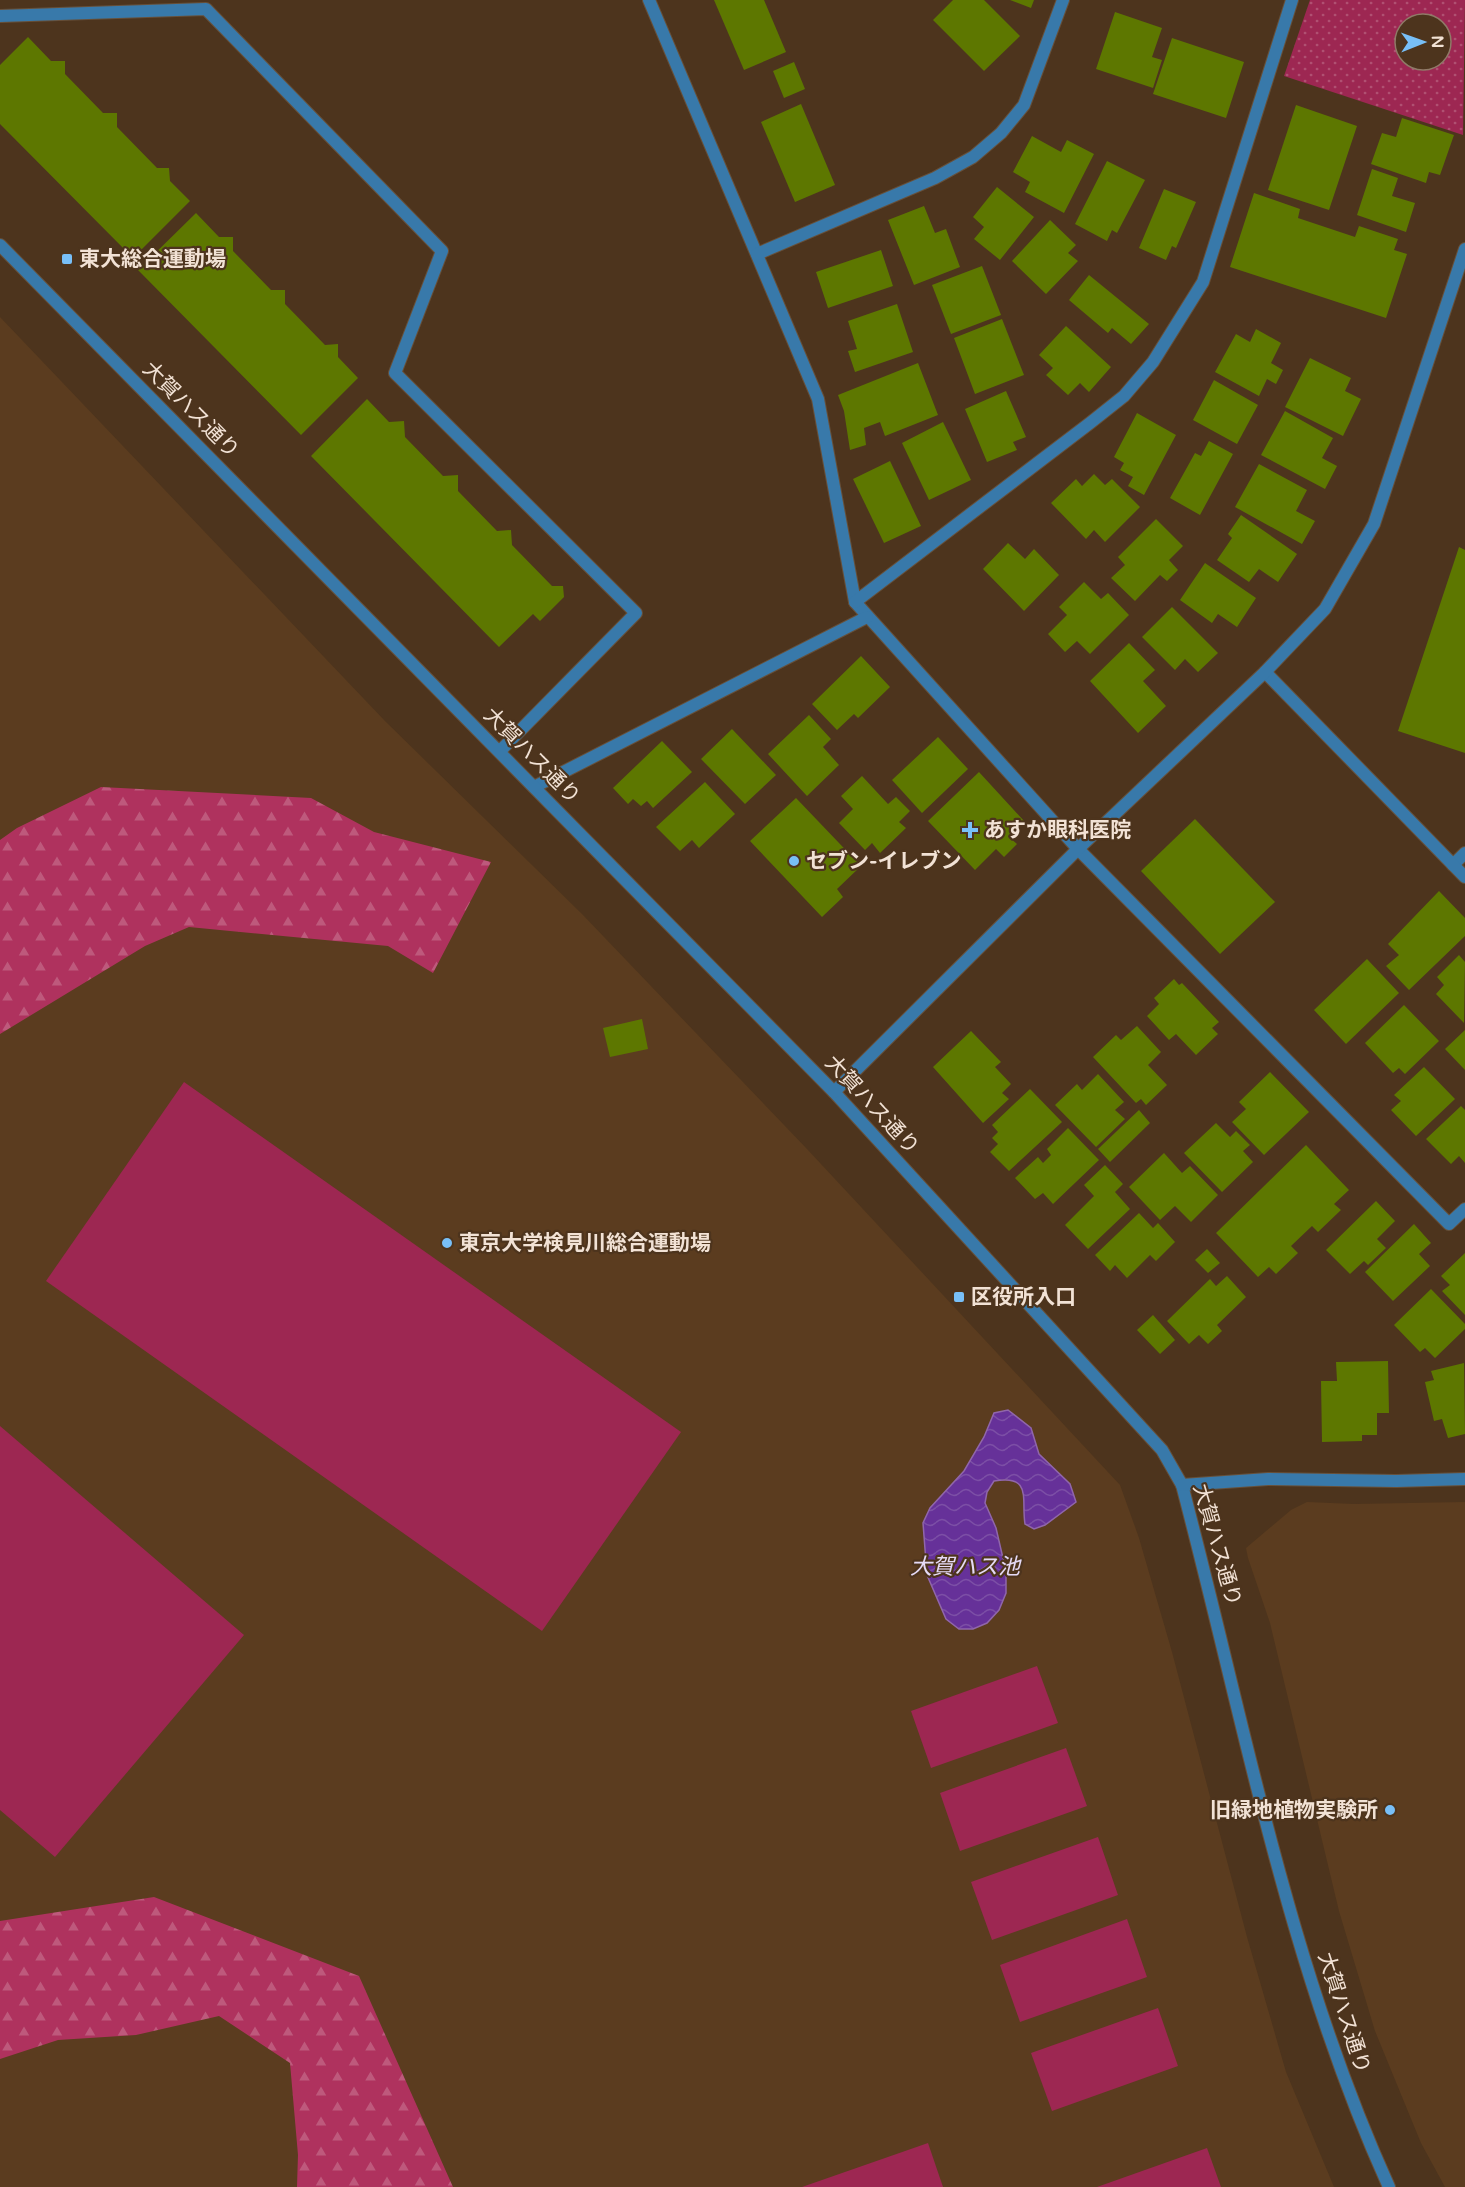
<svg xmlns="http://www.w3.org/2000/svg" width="1465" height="2187" font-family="'Varela Round','Noto Sans JP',sans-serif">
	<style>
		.built { fill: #5b3c1f }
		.grass { fill: url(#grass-dots); fill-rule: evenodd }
		.forest { fill: url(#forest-firs) }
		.garden { fill: #9d2752 }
		.water { fill: url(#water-waves); stroke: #9066ab; stroke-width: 1.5 }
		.building { fill: #5d7700 }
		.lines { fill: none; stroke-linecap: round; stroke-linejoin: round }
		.service-casing { stroke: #67503a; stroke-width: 14 }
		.minor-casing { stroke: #67503a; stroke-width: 14 }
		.tertiary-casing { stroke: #67503a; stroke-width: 14 }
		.service { stroke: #3879aa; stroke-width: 12 }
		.minor { stroke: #3879aa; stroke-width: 12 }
		.tertiary { stroke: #3879aa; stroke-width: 12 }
		.poi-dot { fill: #78bff7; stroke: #4d341d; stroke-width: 2 }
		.labels { text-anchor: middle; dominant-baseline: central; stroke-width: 4.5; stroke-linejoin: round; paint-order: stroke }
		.poi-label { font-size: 21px; font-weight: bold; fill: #f2e2d5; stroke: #4d341d; text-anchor: start }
		.street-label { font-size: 21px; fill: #f2e2d5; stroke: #4d341d }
		.water-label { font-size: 22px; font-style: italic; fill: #e5daf6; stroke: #4d341d }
	</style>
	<defs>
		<pattern id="grass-dots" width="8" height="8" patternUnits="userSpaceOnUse" patternTransform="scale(1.5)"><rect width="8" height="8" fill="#9d2752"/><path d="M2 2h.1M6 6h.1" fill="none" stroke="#b05072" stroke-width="1.8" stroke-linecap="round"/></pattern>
		<pattern id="forest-firs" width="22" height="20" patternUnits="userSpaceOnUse" patternTransform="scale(1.5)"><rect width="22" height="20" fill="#af325e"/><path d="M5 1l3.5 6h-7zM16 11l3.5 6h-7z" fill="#be597c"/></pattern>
		<pattern id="water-waves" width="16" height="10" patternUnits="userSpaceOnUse" patternTransform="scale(1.5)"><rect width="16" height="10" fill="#663199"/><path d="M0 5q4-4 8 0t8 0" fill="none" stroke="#7c4fa6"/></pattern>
	</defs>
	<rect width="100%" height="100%" fill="#4d341d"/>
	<g class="built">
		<polygon points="0,317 385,721 582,914 807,1149 1120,1485 1139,1538 1172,1652 1247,1937 1286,2072 1334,2187 0,2187"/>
		<polygon points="1307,1502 1354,1504 1465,1502 1465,2187 1445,2187 1421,2143 1375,2031 1339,1911 1270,1623 1248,1558 1246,1548 1291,1510"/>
	</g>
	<path class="grass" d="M1310,0H1465L1463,135L1284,76ZM1405,24H1441V60H1405Z"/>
	<g class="forest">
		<polygon points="101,787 311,798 374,832 491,862 433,973 388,946 189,927 145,946 0,1034 0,840 17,828"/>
		<polygon points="154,1897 359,1976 453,2187 297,2187 298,2155 290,2063 219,2016 136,2035 58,2040 0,2059 0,1921"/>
	</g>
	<g class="garden">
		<polygon points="184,1082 681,1432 542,1631 46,1281"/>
		<polygon points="0,1426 244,1635 55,1857 0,1810"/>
		<polygon points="1037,1666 1058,1723 931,1768 911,1711"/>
		<polygon points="1066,1748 1087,1806 960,1851 940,1793"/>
		<polygon points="1098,1837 1118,1895 992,1940 971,1882"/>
		<polygon points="1127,1919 1147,1977 1020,2022 1000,1965"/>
		<polygon points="1158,2008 1178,2066 1052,2111 1031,2053"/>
		<polygon points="928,2143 943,2187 802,2187"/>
		<polygon points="1207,2148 1221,2187 1097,2187"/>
	</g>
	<path class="water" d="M1008,1410L1031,1428L1039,1454L1070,1484L1076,1502L1045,1525L1034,1529L1025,1524C1021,1500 1033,1474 994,1481L987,1492L985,1503L996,1528L1006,1571V1593L999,1610L987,1623L973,1629H959L946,1619L927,1575L923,1523L930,1508L964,1471L984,1437L994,1413Z"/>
	<g class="building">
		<polygon points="714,0 764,0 786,52 744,70"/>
		<polygon points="953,0 984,0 1020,36 984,71 933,20"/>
		<polygon points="1010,0 1034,0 1031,8"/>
		<polygon points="1115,12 1162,28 1152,57 1162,60 1153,88 1096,69"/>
		<polygon points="28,37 51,61 65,61 65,74 103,113 117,113 117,127 157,168 169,168 170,181 190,201 133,258 0,124 0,65"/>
		<polygon points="1172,38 1244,62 1226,118 1153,94"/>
		<polygon points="794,62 805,89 784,98 773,71"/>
		<polygon points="801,104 835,185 795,202 761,122"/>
		<polygon points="1296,105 1357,126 1329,210 1268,190"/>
		<polygon points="1402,118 1454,135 1440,175 1429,172 1426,183 1371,164 1382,133 1396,137"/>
		<polygon points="1032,136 1061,152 1067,140 1094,154 1064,213 1025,192 1030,182 1013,172"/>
		<polygon points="1107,161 1145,180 1117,233 1112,230 1107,241 1075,224"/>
		<polygon points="1372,169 1398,178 1392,196 1415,203 1406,232 1357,215"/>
		<polygon points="997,187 1034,217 1000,260 974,239 984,227 973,217"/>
		<polygon points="1164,189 1196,202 1176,248 1172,246 1166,260 1139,248"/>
		<polygon points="1254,193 1300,209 1298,218 1355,237 1359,226 1398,239 1394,250 1407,254 1386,318 1230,267"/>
		<polygon points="924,206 935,233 946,229 960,267 914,285 888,220"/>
		<polygon points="196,213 219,237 233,237 233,251 271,290 285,290 285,304 325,345 338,344 338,357 358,378 301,435 138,270"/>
		<polygon points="1050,220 1076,245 1068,253 1078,261 1046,294 1012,261"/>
		<polygon points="881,250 893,286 828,308 816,272"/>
		<polygon points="982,266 1001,315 951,334 932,285"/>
		<polygon points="1089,275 1149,324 1131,344 1112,328 1108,333 1069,300"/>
		<polygon points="897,304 913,352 855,372 848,351 857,349 848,321"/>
		<polygon points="1002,319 1024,375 975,394 954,338"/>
		<polygon points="1066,326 1111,367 1089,392 1080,383 1068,395 1046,375 1053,368 1039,355"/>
		<polygon points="1256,329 1281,343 1271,363 1283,370 1276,384 1267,379 1259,396 1215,372 1236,334 1250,342"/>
		<polygon points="1310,358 1351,378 1345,391 1361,399 1343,436 1285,407"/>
		<polygon points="918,363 938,415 885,436 880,422 864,428 866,445 850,450 844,411 838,395"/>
		<polygon points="1214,380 1258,405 1237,444 1193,420"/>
		<polygon points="1006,391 1026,437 1013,442 1017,450 987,462 965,409"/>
		<polygon points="367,399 389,422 404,421 405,437 443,476 458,475 458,491 497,531 511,530 512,545 552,586 563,586 564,597 540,621 533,614 499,647 311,456"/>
		<polygon points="1285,411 1333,438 1322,458 1337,466 1325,489 1261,455"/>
		<polygon points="1137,413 1176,435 1144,495 1128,486 1133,477 1120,470 1124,463 1114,457"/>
		<polygon points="943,422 971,480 929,500 902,443"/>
		<polygon points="1209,441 1233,454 1200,515 1170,498 1195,453 1201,456"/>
		<polygon points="890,461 921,526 884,543 853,479"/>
		<polygon points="1259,464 1307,490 1296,511 1315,521 1302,544 1235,507"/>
		<polygon points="1094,474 1105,485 1112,479 1140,507 1105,542 1094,530 1086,539 1051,503 1076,479 1082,486"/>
		<polygon points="1241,515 1297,554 1278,582 1259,569 1249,582 1217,560 1232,538 1228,534"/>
		<polygon points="1156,519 1183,546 1169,560 1178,570 1167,581 1160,575 1135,601 1111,578 1125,565 1118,557"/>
		<polygon points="1008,543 1025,559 1034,549 1059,575 1024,611 983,569"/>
		<polygon points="1459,547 1465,550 1465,753 1398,731"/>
		<polygon points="1205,563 1256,598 1237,627 1218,614 1212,623 1180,600"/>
		<polygon points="1084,582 1101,599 1108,593 1129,615 1090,654 1077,641 1065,652 1048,634 1067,615 1059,607"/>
		<polygon points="1172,607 1218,653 1198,672 1185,659 1175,670 1142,637"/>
		<polygon points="1129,643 1155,670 1143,681 1166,706 1138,733 1090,681"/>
		<polygon points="861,656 890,687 858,718 854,714 837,730 812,704"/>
		<polygon points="809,715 831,739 823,747 839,765 807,796 768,754"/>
		<polygon points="732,729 776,775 745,804 701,759"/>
		<polygon points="938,737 968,769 922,813 892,780"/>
		<polygon points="662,741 692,772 653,808 647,801 641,806 633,799 628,804 613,788"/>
		<polygon points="979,772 1025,822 1009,837 1017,844 1004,857 996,849 975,870 928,821"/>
		<polygon points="862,776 888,804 896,797 910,811 899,822 906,828 880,853 872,843 865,850 839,823 853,809 841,796"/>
		<polygon points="705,782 735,814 699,848 692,840 680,851 656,827"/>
		<polygon points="796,798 861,866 837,889 843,897 822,917 750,841"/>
		<polygon points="1195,819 1275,902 1220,954 1141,871"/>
		<polygon points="1439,891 1465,918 1465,936 1409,990 1386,966 1399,955 1388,944"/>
		<polygon points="1459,955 1465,962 1464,1023 1436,994 1444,985 1437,977"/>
		<polygon points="1367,959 1399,993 1346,1044 1314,1010"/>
		<polygon points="1174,979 1179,985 1182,983 1219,1022 1212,1028 1218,1034 1196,1055 1176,1034 1169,1040 1147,1016 1159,1004 1154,998"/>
		<polygon points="1404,1005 1439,1041 1405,1074 1399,1068 1393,1073 1365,1043"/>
		<polygon points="642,1019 648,1049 610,1057 603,1028"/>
		<polygon points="1137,1026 1161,1052 1148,1065 1167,1085 1146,1105 1141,1099 1136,1103 1093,1057 1116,1035 1121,1040"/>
		<polygon points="1465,1030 1465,1070 1445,1049"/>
		<polygon points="971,1031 1001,1062 995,1067 1011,1084 1002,1093 1009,1099 983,1123 933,1067"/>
		<polygon points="1424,1067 1455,1099 1416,1136 1391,1110 1401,1101 1394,1095"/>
		<polygon points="1270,1072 1309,1112 1264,1155 1232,1122 1246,1109 1239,1102"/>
		<polygon points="1098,1074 1124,1102 1115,1110 1125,1119 1096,1147 1055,1105 1077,1084 1082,1090"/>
		<polygon points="1030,1089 1062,1122 1009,1171 990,1152 998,1144 992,1138 998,1132 992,1125"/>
		<polygon points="1461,1106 1465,1110 1465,1163 1459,1156 1451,1164 1426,1139"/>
		<polygon points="1139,1110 1150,1123 1110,1162 1098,1149"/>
		<polygon points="1216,1123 1230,1137 1236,1131 1250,1145 1243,1151 1253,1162 1222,1192 1184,1153"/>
		<polygon points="1068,1128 1099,1160 1053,1204 1043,1193 1035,1199 1015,1178 1038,1157 1043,1163 1051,1155 1047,1149"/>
		<polygon points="1306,1145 1349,1190 1334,1204 1341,1210 1318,1232 1312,1226 1291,1246 1298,1253 1276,1274 1269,1267 1258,1277 1216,1233"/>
		<polygon points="1164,1153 1182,1173 1190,1166 1218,1195 1191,1222 1175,1206 1160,1220 1129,1187"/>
		<polygon points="1105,1165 1123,1184 1115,1192 1130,1209 1088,1249 1065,1225 1094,1196 1084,1185"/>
		<polygon points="1376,1201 1395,1221 1377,1239 1386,1248 1368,1265 1364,1261 1350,1274 1326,1250"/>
		<polygon points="1139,1213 1153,1228 1158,1223 1175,1242 1156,1261 1150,1255 1127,1278 1115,1265 1110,1271 1095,1255"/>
		<polygon points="1414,1224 1431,1243 1419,1254 1430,1266 1393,1301 1365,1272"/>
		<polygon points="1207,1249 1220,1263 1208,1273 1195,1260"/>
		<polygon points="1465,1253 1465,1315 1442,1291 1450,1285 1441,1276"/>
		<polygon points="1227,1276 1246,1297 1217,1325 1222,1331 1208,1344 1199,1335 1189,1344 1167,1321 1210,1279 1216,1286"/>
		<polygon points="1431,1289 1465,1324 1465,1329 1435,1358 1425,1348 1420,1352 1394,1325"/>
		<polygon points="1153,1315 1175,1340 1160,1354 1137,1330"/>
		<polygon points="1388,1361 1389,1413 1377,1413 1377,1435 1362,1435 1362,1441 1322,1442 1321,1381 1337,1381 1336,1362"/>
		<polygon points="1464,1363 1465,1434 1448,1438 1442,1419 1434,1421 1425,1382 1434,1380 1431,1371"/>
	</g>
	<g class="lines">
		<defs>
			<g id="service">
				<polyline points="0,16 206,9 442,251 395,373 636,613 500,751"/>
				<polyline points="1453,865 1465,853"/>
			</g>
			<g id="minor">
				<polyline points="649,0 818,399 855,602 1078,849 1449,1224 1465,1209"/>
				<polyline points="757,254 935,178 973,157 1001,133 1024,105 1063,0"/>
				<polyline points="855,602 1090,423 1124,396 1153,362 1203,282 1292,0"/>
				<polyline points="1265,672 1465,877"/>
				<polyline points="534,787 867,617"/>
			</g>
			<g id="tertiary">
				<path d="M0,245L834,1092L1162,1450L1182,1485C1244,1720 1288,1965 1389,2187"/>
				<polyline points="834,1092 1078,849 1265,672 1325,609 1374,524 1465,249"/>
				<polyline points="1182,1485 1268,1479 1396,1481 1465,1479"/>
			</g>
		</defs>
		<use href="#service" class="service-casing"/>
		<use href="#minor" class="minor-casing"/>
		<use href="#tertiary" class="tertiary-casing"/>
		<use href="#service" class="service"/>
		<use href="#minor" class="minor"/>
		<use href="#tertiary" class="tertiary"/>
	</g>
	<g class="poi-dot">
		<rect x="61" y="253" width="12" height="12" rx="3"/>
		<path d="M967 821h6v6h6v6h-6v6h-6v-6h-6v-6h6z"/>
		<circle cx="794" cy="861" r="6"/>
		<circle cx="447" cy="1243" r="6"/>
		<rect x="953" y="1291" width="12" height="12" rx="3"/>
		<circle cx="1390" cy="1810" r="6"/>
	</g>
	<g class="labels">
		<g class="poi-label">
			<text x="79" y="259">東大総合運動場</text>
			<text x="984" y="830">あすか眼科医院</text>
			<text x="806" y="861">セブン-イレブン</text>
			<text x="459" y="1243">東京大学検見川総合運動場</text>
			<text x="971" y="1297">区役所入口</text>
			<text x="1378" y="1810" text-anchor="end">旧緑地植物実験所</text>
		</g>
		<g class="street-label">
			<text transform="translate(191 410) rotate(45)">大賀ハス通り</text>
			<text transform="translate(532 756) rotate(45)">大賀ハス通り</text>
			<text transform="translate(872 1105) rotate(47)">大賀ハス通り</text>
			<text transform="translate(1217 1545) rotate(74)">大賀ハス通り</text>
			<text transform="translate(1344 2013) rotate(72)">大賀ハス通り</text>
		</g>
		<g class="water-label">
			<text x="965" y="1567">大賀ハス池</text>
		</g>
	</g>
	<g transform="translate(1423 42) rotate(89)"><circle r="28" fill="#4d341d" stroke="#8f7a67" stroke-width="1.5"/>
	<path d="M0-4.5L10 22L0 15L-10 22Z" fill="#78bff7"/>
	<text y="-9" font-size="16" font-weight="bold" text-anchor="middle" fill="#f2e2d5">N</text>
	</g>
</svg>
